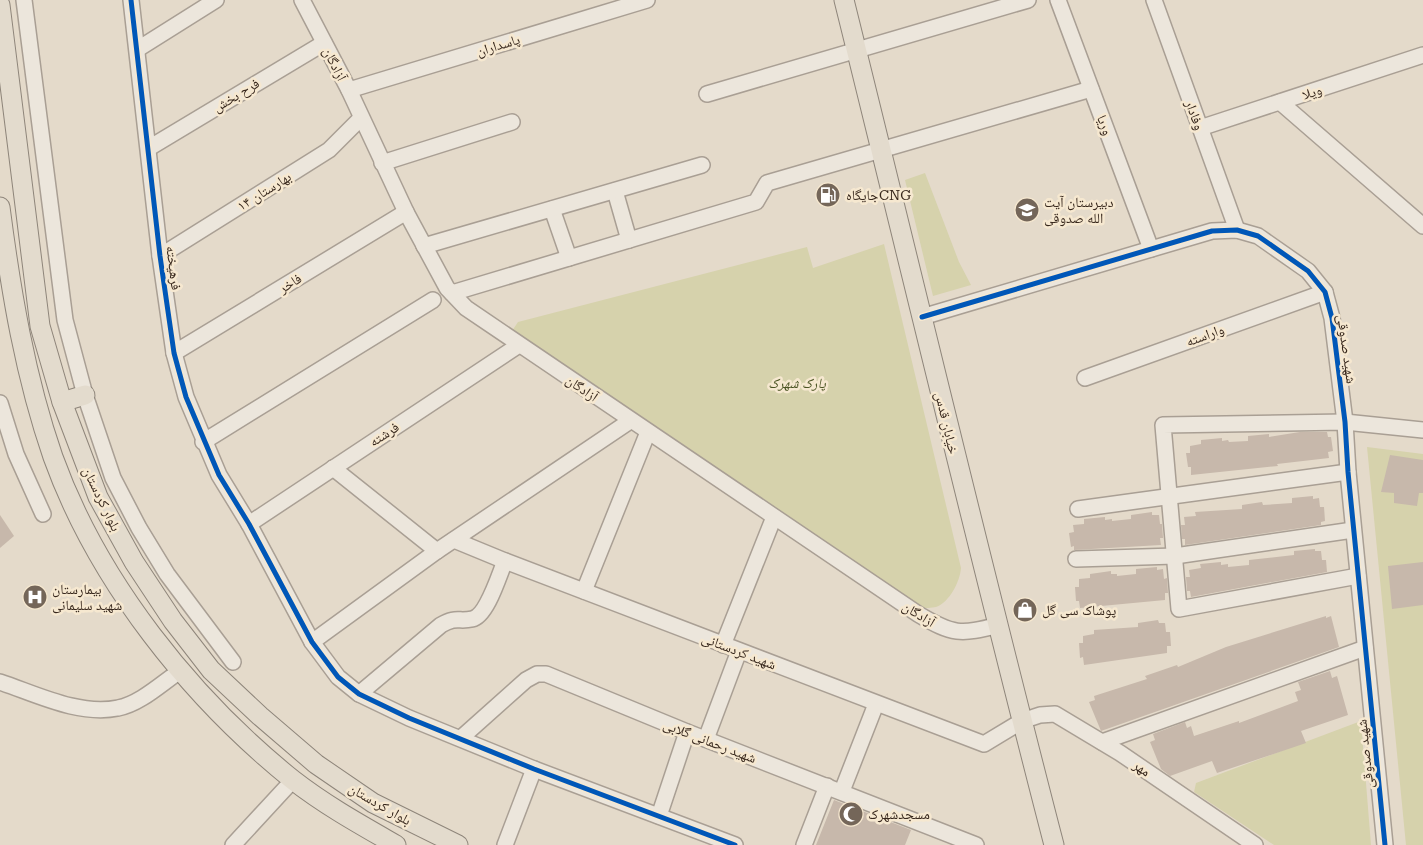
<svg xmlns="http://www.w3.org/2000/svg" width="1423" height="845" font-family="'Roboto Serif','Noto Naskh Arabic',serif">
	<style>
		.green { fill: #d6d2ac }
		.building { fill: #c7b8ab }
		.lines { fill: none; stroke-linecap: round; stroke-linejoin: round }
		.minor-casing { stroke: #a99f94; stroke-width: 18 }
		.major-casing { stroke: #8e857a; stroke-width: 21 }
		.minor { stroke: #ece6dc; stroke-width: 15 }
		.major { stroke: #e3dbcd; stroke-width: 19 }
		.cycleway-casing { stroke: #f6e8d0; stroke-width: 8 }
		.cycleway { stroke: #0057b8; stroke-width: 5 }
		.labels { text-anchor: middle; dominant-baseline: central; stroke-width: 5; stroke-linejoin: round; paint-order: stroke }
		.street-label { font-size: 14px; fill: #37271c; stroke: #f6e8d0 }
		.poi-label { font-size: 14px; fill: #37271c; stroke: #f6e8d0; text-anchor: start }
		.park-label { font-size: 14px; font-style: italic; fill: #4b5423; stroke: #f6e8d0 }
	</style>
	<rect width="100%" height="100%" fill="#e4daca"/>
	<g class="green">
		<polygon points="925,173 959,262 971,285 933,296 905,180"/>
		<path d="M884,244L961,568C960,581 950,602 936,607C932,608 925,608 920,608L653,424L512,331L518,322L807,247L813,268Z"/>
		<polygon points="1367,447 1423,454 1423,845 1406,845"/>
		<polygon points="1361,721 1371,845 1274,845 1194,792 1196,783"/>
	</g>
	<g class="building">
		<polygon points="1300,432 1327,432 1328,437 1331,437 1333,451 1328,452 1329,458 1277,464 1278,466 1191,475 1191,467 1188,467 1186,453 1190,453 1190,446 1201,444 1201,440 1222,438 1222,441 1228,440 1229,442 1248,441 1248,436 1269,434 1269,437"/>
		<polygon points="1390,455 1423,460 1423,493 1419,493 1417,506 1394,503 1394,493 1381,492"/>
		<polygon points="1313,496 1313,499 1319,498 1320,507 1324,507 1325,521 1321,522 1321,525 1185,545 1185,539 1182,539 1181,525 1185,525 1184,517 1196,516 1195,512 1242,509 1242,505 1262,502 1263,505 1292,503 1292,498"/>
		<polygon points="1152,512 1152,515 1159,515 1160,524 1162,524 1163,538 1160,538 1161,545 1074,550 1074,546 1071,547 1069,533 1074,532 1073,525 1084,524 1084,519 1105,517 1105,520 1112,519 1112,521 1131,519 1131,515"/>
		<polygon points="0,515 14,536 0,548"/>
		<polygon points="1315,549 1315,551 1321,551 1322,560 1326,560 1327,572 1191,597 1190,591 1187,591 1186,577 1190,577 1189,570 1201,568 1200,564 1221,562 1221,565 1228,564 1228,567 1249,565 1249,560 1294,555 1294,551"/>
		<polygon points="1423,562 1423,605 1392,609 1388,566"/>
		<polygon points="1157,567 1157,570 1163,569 1164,579 1167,578 1168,593 1165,593 1165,600 1080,608 1079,601 1076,601 1075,587 1079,587 1079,579 1090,578 1090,574 1111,571 1111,574 1117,574 1117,576 1136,574 1136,569"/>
		<polygon points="1326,616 1326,618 1331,616 1339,647 1101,731 1089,702 1095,700 1094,696 1147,679 1145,676 1177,665 1178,667 1226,647"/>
		<polygon points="1158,620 1159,623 1165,623 1166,632 1170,632 1171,646 1167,646 1167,653 1084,665 1083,657 1080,658 1079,643 1083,643 1083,636 1094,634 1094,630 1138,627 1138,623"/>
		<polygon points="1330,671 1332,678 1337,676 1348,715 1301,731 1306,743 1217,773 1212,761 1170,776 1161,769 1150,742 1155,740 1153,734 1185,722 1187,728 1191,726 1194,736 1239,721 1239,723 1298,701 1295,692 1301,690 1298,682"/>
		<polygon points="834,800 911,830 905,845 816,845"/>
	</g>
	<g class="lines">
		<defs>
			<g id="minor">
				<polyline points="24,0 65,320 85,395 113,478 139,528 167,574 233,662"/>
				<polyline points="131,0 160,256 174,353 186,397 219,475 249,524 312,642 338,677 359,694 409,718 534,769 735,845"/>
				<path d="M302,0L349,90L406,212L447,288L466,308L918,614C953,635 960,635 999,625"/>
				<polyline points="1058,0 1151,249"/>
				<polyline points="1154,0 1237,230"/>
				<polyline points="138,49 216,0"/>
				<polyline points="349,90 647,0"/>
				<polyline points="707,94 1028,0"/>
				<polyline points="1280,102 1423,226"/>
				<polyline points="1200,128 1423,55"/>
				<polyline points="149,148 324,43"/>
				<polyline points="382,163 512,122"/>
				<polyline points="615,191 629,240"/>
				<polyline points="552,209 569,258"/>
				<polyline points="424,246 702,165"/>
				<polyline points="160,256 329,150 361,118"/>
				<polyline points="452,293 756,202 767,183 1091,89"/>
				<polyline points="922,317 1212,231 1237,230 1258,236 1308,271 1325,292 1332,318 1345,422 1348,472 1385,845"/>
				<polyline points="174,353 406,212"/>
				<polyline points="1085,378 1325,292"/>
				<polyline points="0,403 16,454 43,514"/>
				<polyline points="203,442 433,300"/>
				<polyline points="333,468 437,551"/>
				<polyline points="1078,509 1348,472"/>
				<polyline points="249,524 519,345"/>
				<polyline points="454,540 505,561 984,744 1022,721 1040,715 1055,714 1120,753 1255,845"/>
				<polyline points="1076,559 1175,556 1353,530"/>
				<polyline points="1358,576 1179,609 1163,425 1345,422 1423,430"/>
				<polyline points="584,591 648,432"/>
				<polyline points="312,642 437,551 630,421"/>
				<polyline points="723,645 774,517"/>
				<path d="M0,682C36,694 79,716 118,708C140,704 162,683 180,671"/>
				<path d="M359,694L441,625C457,616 458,622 472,619C487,616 499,575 505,561"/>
				<polyline points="461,738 526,680 537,674 546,674 687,732 976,845"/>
				<polyline points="706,739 739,651"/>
				<polyline points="1102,742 1365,648"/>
				<polyline points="842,791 876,704"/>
				<polyline points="659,816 687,732"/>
				<polyline points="233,845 293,780"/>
				<polyline points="505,845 534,769"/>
				<polyline points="804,845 827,786"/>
			</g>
			<g id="major">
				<path d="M844,0C914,282 981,564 1054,845"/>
				<polyline points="0,5 40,326 62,402 98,497 134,562 173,621 211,670 260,716 316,764 373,803 458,845"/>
				<path d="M0,207C11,292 25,376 53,457C98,582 191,698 293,780C325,805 361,825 396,845"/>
				<polyline points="62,402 85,395"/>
			</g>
		</defs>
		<use href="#minor" class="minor-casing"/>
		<use href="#major" class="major-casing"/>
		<use href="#minor" class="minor"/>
		<use href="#major" class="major"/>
		<defs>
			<g id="cycleway">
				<polyline points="131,0 160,256 174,353 186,397 219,475 249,524 312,642 338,677 359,694 409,718 534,769 735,845"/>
				<polyline points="922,317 1212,231 1237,230 1258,236 1308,271 1325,292 1332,318 1345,422 1348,472 1385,845"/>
			</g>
		</defs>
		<use href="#cycleway" class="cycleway-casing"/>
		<use href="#cycleway" class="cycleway"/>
	</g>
	<defs>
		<symbol id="fuel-disc" viewBox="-11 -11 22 22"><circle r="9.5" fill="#746659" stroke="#f6e8d0"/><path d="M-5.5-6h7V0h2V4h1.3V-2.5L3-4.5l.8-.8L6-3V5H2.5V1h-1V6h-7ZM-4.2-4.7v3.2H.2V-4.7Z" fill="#fff"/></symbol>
		<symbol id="school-disc" viewBox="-11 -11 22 22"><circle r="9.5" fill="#746659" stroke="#f6e8d0"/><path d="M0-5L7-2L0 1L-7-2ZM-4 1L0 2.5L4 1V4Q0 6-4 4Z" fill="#fff"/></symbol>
		<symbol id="hospital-disc" viewBox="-11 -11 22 22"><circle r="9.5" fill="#746659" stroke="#f6e8d0"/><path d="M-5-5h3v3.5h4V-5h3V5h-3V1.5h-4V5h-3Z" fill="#fff"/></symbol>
		<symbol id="shop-disc" viewBox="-11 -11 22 22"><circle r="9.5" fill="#746659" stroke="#f6e8d0"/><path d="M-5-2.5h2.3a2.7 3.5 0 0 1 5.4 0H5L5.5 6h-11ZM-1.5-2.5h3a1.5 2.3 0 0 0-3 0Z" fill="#fff"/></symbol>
		<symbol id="mosque-disc" viewBox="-11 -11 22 22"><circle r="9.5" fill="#746659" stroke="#f6e8d0"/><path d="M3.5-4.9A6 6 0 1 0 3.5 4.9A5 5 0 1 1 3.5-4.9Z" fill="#fff"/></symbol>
	</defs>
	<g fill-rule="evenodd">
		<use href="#fuel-disc" x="814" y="181" width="28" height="28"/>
		<use href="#school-disc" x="1013" y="196" width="28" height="28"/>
		<use href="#hospital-disc" x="21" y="583" width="28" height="28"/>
		<use href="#shop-disc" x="1011" y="596" width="28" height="28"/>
		<use href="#mosque-disc" x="837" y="800" width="28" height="28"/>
	</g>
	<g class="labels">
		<g class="street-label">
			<text transform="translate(498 45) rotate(-17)">پاسداران</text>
			<text transform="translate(335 64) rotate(63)">آزادگان</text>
			<text transform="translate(1312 92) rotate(-18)">ویلا</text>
			<text transform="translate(236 95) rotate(-31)">فرح بخش</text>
			<text transform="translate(1195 115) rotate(70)">وفادار</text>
			<text transform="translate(1105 125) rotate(69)">وریا</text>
			<text transform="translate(264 191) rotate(-32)">بهارستان ۱۴</text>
			<text transform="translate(174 268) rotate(83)">فرهیخته</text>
			<text transform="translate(290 283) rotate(-31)">فاخر</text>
			<text transform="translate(1205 335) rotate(-20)">واراسته</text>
			<text transform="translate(1347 349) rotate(82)">شهید صدوقی</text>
			<text transform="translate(582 388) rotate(35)">آزادگان</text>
			<text transform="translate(947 423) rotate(77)">خیابان قدس</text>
			<text transform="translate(384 434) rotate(-33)">فرشته</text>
			<text transform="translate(102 499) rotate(64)">بلوار کردستان</text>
			<text transform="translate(919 614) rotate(32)">آزادگان</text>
			<text transform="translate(739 651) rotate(21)">شهید کردستانی</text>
			<text transform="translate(710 741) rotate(21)">شهید رحمانی گلابی</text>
			<text transform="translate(1365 754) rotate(-96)">شهید صدوقی</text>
			<text transform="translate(1142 768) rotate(34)">مهر</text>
			<text transform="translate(380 804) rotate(30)">بلوار کردستان</text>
		</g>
		<g class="poi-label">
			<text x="846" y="195">جایگاهCNG</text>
			<text x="1044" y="202">دبیرستان آیت<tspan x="1044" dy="16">الله صدوقی</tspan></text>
			<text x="52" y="589">بیمارستان<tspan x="52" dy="16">شهید سلیمانی</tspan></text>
			<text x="1042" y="610">پوشاک سی گل</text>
			<text x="868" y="814">مسجدشهرک</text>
		</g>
		<g class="park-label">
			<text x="797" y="383">پارک شهرک</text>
		</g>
	</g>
</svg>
